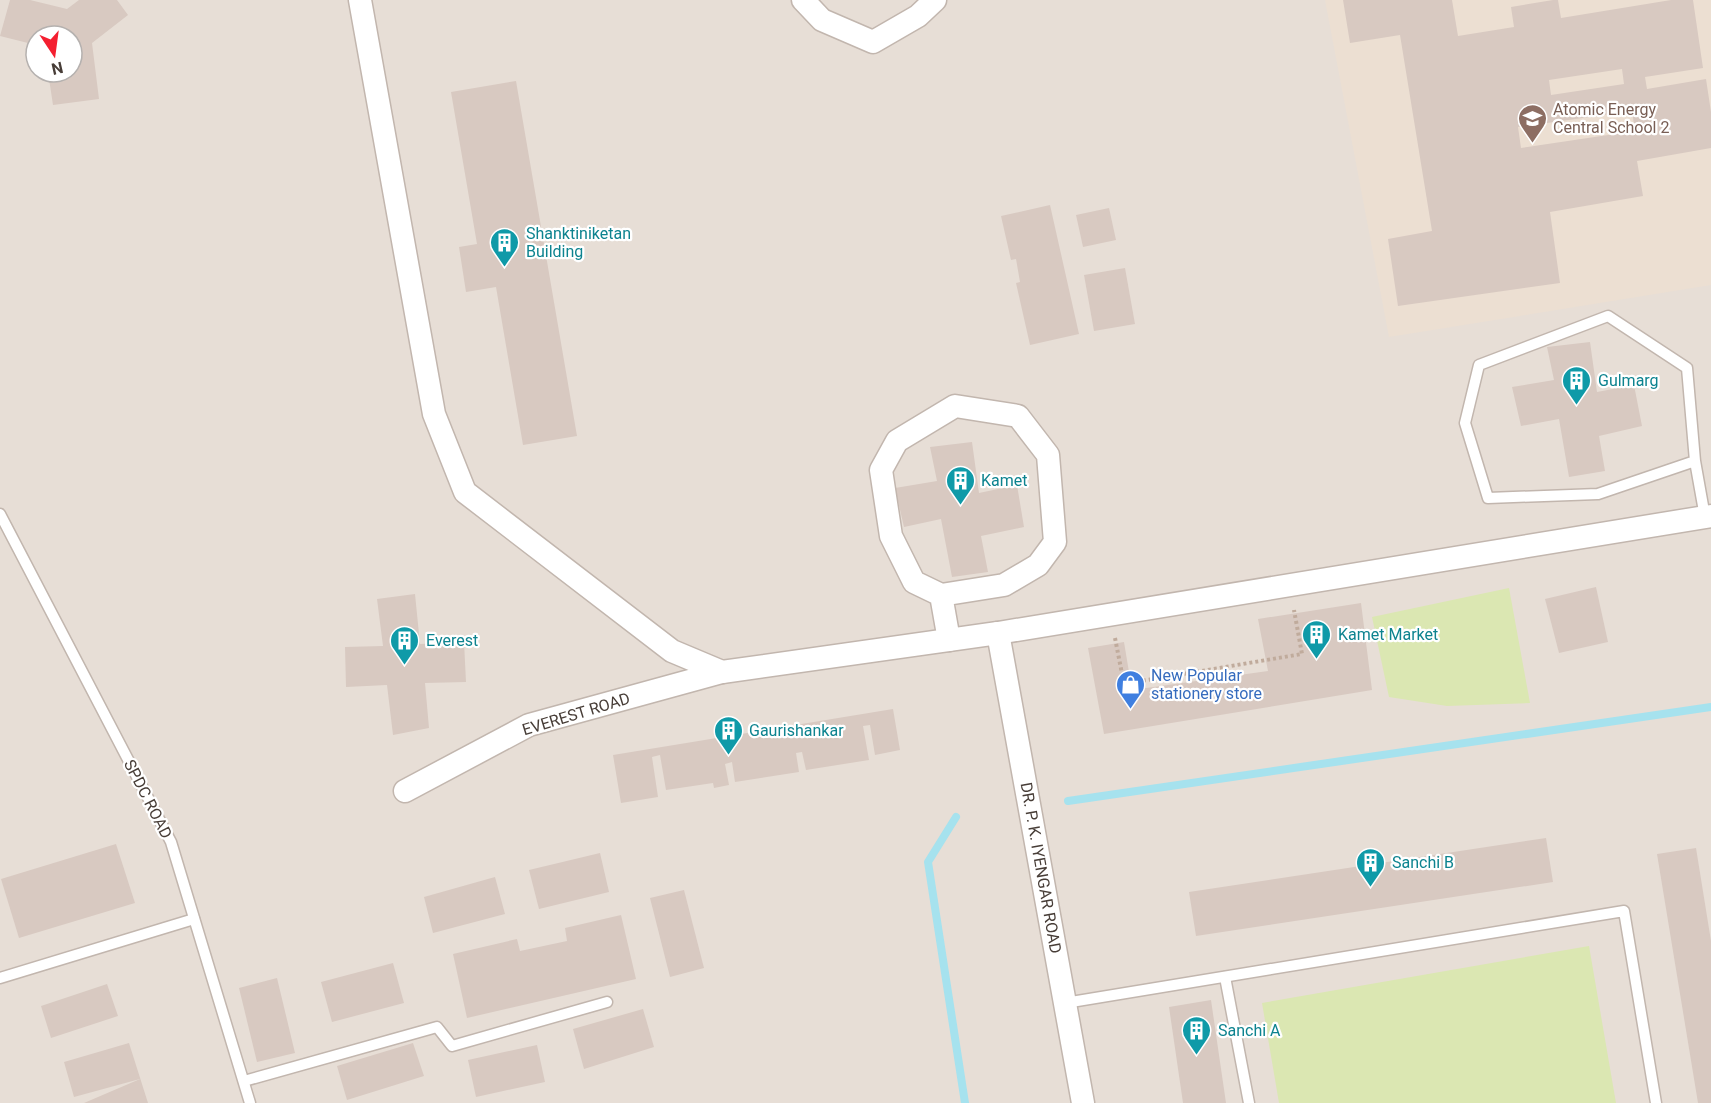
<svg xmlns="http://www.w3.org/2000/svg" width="1711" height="1103" font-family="Roboto,sans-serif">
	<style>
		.residential { fill: #e7ded6; fill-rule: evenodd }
		.education { fill: #ecdfd2 }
		.green { fill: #dbe7b2 }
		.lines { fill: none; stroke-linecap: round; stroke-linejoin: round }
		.stream { stroke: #a6e2ee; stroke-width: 8 }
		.building { fill: #d8c9c1; fill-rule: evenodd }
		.lane-casing { stroke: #c2b6ae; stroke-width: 13 }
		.street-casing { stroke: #c2b6ae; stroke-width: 25 }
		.path { stroke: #c0ab9c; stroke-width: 4; stroke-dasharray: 3 3; stroke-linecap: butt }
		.lane { stroke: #fff; stroke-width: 10 }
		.street { stroke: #fff; stroke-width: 22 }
		.labels { text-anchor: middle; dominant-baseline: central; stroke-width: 4.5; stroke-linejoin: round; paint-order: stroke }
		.education-label { font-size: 16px; fill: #785e54; stroke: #fff; text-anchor: start }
		.culture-label { font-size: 16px; fill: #0d838f; stroke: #fff; text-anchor: start }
		.shop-label { font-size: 16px; fill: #366cbe; stroke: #fff; text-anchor: start }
		.street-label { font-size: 16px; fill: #473d37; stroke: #fff }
	</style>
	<rect width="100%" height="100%" fill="#f4ede8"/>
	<path class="residential" d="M0,0H1711V1103H0ZM36,36H72V72H36Z"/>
	<polygon class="education" points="1325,0 1711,0 1711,285 1389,337"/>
	<g class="green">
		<polygon points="1509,588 1530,703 1447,706 1389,697 1372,617"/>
		<polygon points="1589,946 1616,1103 1279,1103 1262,1003"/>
	</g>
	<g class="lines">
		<g class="stream">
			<polyline points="1068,801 1711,707"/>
			<polyline points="956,817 928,862 965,1103"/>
		</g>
	</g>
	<g class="building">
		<polygon points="10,0 30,0 67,9 79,0 117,0 128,15 92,43 99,99 53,105 48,72 72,72 72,36 36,36 36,45 0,36"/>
		<path d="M1343,0H1452L1458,36L1514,27L1511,7L1553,0H1558L1561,18L1671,0H1693L1703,68L1645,77L1647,89L1706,79L1711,112V148L1637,161L1643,196L1550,212L1560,283L1398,306L1388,239L1432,231L1400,35L1350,43ZM1622,69L1624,84L1551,95L1549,80ZM1632,111L1635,131L1521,148L1518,127Z"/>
		<polygon points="516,81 577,436 523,445 496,287 466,292 459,247 477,244 451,92"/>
		<polygon points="1050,205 1079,334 1030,345 1016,283 1020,282 1016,259 1011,260 1001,216"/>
		<polygon points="1109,208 1116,240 1083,247 1076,215"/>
		<polygon points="1125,268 1135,324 1094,331 1084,275"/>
		<polygon points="1590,342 1597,392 1634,385 1642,426 1599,436 1605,471 1569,477 1559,419 1521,426 1512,387 1554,380 1547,347"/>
		<polygon points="972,442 979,493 1017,485 1024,527 981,536 988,572 952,577 941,519 904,527 895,488 937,481 930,447"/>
		<polygon points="1596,587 1608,642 1559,653 1545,599"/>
		<polygon points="415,594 420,644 464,642 466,682 425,683 429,728 393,735 387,685 346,687 345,647 383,646 377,599"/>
		<polygon points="1361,603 1372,690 1104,734 1088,648 1124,642 1132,690 1268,671 1258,619"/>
		<polygon points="893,709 900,750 875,755 870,725 863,726 869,760 806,770 802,752 796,753 799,772 735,782 732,762 725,764 729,785 714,788 713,783 666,790 660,755 652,757 658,797 621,803 613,755"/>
		<polygon points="1546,838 1553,882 1196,936 1189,892"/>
		<polygon points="116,844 135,903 19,938 1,879"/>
		<polygon points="1696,848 1711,941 1711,1103 1698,1103 1657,854"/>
		<polygon points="600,853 609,892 539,909 529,870"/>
		<polygon points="495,877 505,914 433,933 424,897"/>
		<polygon points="684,890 704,968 670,977 650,898"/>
		<polygon points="621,915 636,979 467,1018 453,954 517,939 520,951 567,941 565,928"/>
		<polygon points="393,963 404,1003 332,1022 321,982"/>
		<polygon points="277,978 295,1053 257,1062 239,988"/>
		<polygon points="107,984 118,1016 51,1038 41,1006"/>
		<polygon points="1211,1000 1226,1103 1183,1103 1169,1007"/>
		<polygon points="643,1009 654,1047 584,1069 573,1029"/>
		<polygon points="129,1043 148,1103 84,1103 140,1079 74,1097 64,1062"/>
		<polygon points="413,1043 424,1076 347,1100 337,1066"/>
		<polygon points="537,1045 545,1082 476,1097 468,1060"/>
	</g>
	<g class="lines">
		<defs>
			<g id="lane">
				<polyline points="1695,461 1598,494 1488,498 1465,423 1479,365 1608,316 1687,368 1695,461 1705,517"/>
				<polyline points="0,514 171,842 250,1103"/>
				<polyline points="1225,977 1249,1103"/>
				<polyline points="0,978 194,919"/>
				<polyline points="1065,1003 1624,911 1656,1103"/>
				<polyline points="244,1081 437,1027 452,1046 607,1002"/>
			</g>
			<g id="street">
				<polyline points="360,0 434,414 465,492 672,651 722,672 998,633 1711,516"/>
				<polyline points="803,0 822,20 873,42 918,16 935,0"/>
				<polyline points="941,595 1004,585 1038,565 1055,542 1048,455 1018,416 955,406 897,441 881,470 891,536 914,582 941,595 949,640"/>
				<polyline points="998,633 1083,1103"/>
				<polyline points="405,791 529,725 722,672"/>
			</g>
		</defs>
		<use href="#lane" class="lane-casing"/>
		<use href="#street" class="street-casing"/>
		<polyline class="path" points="1115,638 1124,684 1302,654 1294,610"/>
		<use href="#lane" class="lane"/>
		<use href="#street" class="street"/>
	</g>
	<defs>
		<symbol id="school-pin" viewBox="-11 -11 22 30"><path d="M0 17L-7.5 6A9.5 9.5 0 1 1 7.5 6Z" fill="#8d6e63" stroke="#fff"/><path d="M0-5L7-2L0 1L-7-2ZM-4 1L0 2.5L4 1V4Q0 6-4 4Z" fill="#fff"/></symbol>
		<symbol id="building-pin" viewBox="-11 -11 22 30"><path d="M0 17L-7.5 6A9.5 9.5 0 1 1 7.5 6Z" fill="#0f9aa8" stroke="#fff"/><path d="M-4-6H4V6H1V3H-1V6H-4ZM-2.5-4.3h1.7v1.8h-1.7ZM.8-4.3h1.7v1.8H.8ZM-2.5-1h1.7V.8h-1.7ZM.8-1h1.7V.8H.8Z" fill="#fff"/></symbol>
		<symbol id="shop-pin" viewBox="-11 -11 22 30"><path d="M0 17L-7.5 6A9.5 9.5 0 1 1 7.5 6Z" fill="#3f7fe0" stroke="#fff"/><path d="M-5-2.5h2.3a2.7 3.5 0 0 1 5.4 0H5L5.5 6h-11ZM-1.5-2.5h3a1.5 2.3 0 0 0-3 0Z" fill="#fff"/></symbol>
	</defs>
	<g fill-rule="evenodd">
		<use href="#school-pin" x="1516" y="102" width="33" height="45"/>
		<use href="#building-pin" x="488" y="226" width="33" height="45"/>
		<use href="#building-pin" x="1560" y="364" width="33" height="45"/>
		<use href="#building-pin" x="944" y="464" width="33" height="45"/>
		<use href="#building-pin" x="1300" y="618" width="33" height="45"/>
		<use href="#building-pin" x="388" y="624" width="33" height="45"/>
		<use href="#shop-pin" x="1114" y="668" width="33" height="45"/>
		<use href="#building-pin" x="712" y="714" width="33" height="45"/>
		<use href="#building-pin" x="1354" y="846" width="33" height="45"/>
		<use href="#building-pin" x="1180" y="1014" width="33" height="45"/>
	</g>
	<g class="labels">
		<g class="education-label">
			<text x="1553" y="109">Atomic Energy<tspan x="1553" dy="18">Central School 2</tspan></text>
		</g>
		<g class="culture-label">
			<text x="526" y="233">Shanktiniketan<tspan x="526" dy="18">Building</tspan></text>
			<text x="1598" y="380">Gulmarg</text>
			<text x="981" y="480">Kamet</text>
			<text x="1338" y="634">Kamet Market</text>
			<text x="426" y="640">Everest</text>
			<text x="749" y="730">Gaurishankar</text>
			<text x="1392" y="862">Sanchi B</text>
			<text x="1218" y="1030">Sanchi A</text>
		</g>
		<g class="shop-label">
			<text x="1151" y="675">New Popular<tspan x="1151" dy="18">stationery store</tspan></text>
		</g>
		<g class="street-label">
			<text transform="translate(576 714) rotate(-17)">EVEREST ROAD</text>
			<text transform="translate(148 799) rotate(63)">SPDC ROAD</text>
			<text transform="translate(1041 868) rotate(80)">DR. P. K. IYENGAR ROAD</text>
		</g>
	</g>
	<g transform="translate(54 54) rotate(167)"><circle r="28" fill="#ffffff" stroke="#b5b1af" stroke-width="1.5"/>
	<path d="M0-4.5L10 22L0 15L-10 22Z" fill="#f41f30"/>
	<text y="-9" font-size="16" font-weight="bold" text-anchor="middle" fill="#473d37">N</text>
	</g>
</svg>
